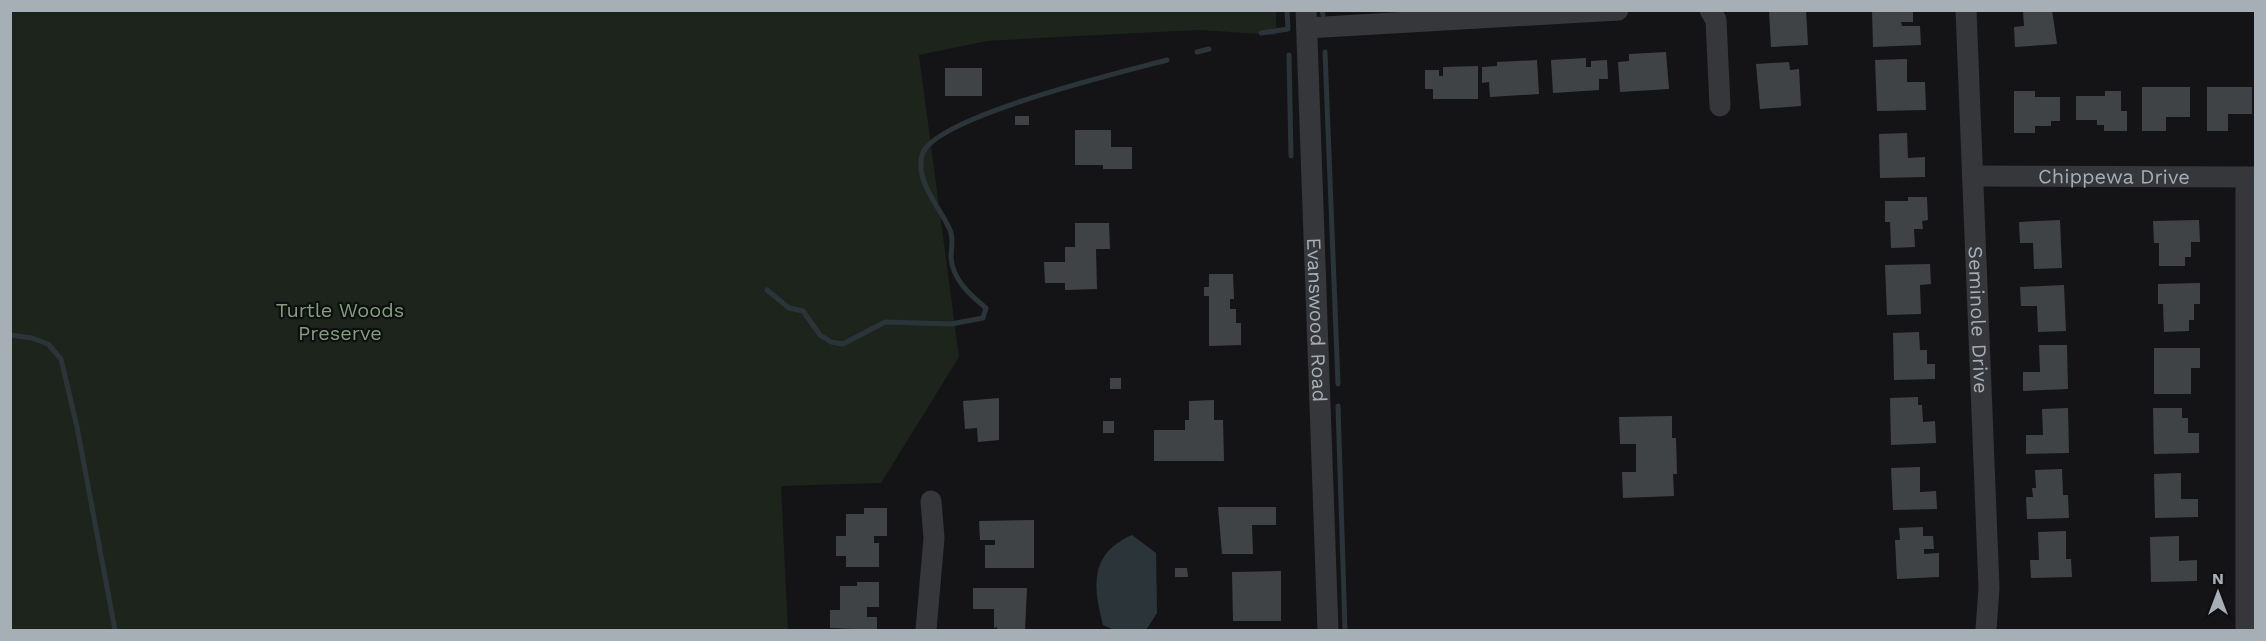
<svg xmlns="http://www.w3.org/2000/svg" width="2266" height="641" font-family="'Work Sans',sans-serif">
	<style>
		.green { fill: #1c241c }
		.water { fill: #2b3539 }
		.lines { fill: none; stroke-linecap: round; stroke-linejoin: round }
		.stream { stroke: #2b3539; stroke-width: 5 }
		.building { fill: #404346 }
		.minor { stroke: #35373b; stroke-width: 21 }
		.labels { text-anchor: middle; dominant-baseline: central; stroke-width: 4.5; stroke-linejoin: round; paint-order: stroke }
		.street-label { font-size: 20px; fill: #a6aeb6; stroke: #0f0f11 }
		.park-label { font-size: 20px; fill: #81a17d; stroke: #0f0f11 }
	</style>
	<rect width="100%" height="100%" fill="#141416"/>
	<polygon class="green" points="1276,11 1276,35 1199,30 1038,38 987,41 919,55 959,357 881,483 781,486 788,630 11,630 11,11"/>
	<path class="water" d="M1132,535L1156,553L1157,613L1146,630H1114L1103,625C1093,586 1089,554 1132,535Z"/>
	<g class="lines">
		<g class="stream">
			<polyline points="1322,10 1323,15"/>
			<polyline points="1261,33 1288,29 1287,10"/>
			<polyline points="1197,52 1209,49"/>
			<polyline points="1325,52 1338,384"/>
			<polyline points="1289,55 1291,156"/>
			<path d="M767,290L789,308L803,311L820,335L831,342L843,344L885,322L951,324L983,318L986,308C970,295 952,279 951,257C951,248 954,239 950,230C940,207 915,182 922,155C932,117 1126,71 1167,60"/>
			<polyline points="10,335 32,338 48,344 61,359 77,427 115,630"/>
			<polyline points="1338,406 1345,630"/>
		</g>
	</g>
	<g class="building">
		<polygon points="1769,10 1806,10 1808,45 1771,47"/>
		<polygon points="1872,10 1913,12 1913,22 1901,22 1902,26 1920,26 1921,45 1873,47"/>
		<polygon points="2023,10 2052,10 2057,44 2015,47 2014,27 2024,26"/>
		<polygon points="1666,52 1669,89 1620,92 1618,62 1629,61 1629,54"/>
		<polygon points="1586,58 1586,67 1591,67 1591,61 1607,60 1608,79 1599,79 1599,90 1553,93 1551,60"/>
		<polygon points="1907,59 1907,82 1925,82 1926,110 1877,111 1875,60"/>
		<polygon points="1537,60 1539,94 1490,97 1489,82 1482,83 1482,67 1497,66 1497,62"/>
		<polygon points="1789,62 1790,70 1799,69 1801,106 1760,109 1756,64"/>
		<polygon points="1478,66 1478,99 1433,99 1433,89 1425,89 1425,70 1439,70 1439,76 1443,76 1443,67"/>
		<rect x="945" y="68" width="37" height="28"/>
		<polygon points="2142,87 2190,87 2190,117 2166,117 2166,131 2142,131"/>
		<polygon points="2207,87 2252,87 2252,114 2228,114 2228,131 2207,131"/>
		<polygon points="2014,91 2035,91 2035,97 2060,97 2060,121 2051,121 2051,126 2035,126 2035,133 2014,133"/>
		<polygon points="2105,91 2121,91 2121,111 2127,111 2127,131 2104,131 2104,125 2097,125 2097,120 2076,120 2076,96 2105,96"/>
		<rect x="1015" y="116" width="14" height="9"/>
		<polygon points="1075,130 1111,130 1111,147 1132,147 1132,169 1103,169 1103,165 1075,165"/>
		<polygon points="1907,133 1908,158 1925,157 1925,177 1880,178 1879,134"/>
		<polygon points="1908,197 1927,197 1928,220 1922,221 1923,229 1914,229 1915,247 1891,248 1890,222 1885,222 1885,201 1908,201"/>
		<polygon points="2060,220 2062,268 2034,269 2033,243 2020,243 2019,222"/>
		<polygon points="2199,220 2200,242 2191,242 2191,257 2185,257 2185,266 2159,266 2159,243 2154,243 2153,221"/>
		<polygon points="1075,223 1109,223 1110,249 1096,249 1097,289 1065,290 1065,283 1045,283 1044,262 1065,262 1065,247 1075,247"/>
		<polygon points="1930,264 1931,284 1920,285 1921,314 1887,315 1885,265"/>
		<polygon points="1209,274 1233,274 1234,299 1230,299 1230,309 1236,309 1236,323 1241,323 1241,345 1209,346 1209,296 1204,296 1204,287 1209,287"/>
		<polygon points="2200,283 2200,304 2194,304 2194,320 2189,320 2189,331 2164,332 2163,304 2158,304 2158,284"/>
		<polygon points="2064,285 2066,331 2038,332 2037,306 2021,306 2020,287"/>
		<polygon points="1919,332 1920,350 1927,350 1927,364 1935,364 1935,379 1894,380 1893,333"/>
		<polygon points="2039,345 2067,345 2068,389 2023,391 2023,372 2040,372"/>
		<polygon points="2154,348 2200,348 2200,368 2191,368 2191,394 2154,394"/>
		<rect x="1110" y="378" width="11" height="11"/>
		<polygon points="1918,397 1918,405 1922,405 1923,422 1935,421 1936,443 1891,445 1890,398"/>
		<polygon points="999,398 999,440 978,442 977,428 965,429 963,401"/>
		<polygon points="1214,400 1214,420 1223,420 1224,461 1154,461 1154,430 1185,430 1185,420 1189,420 1189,401"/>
		<polygon points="2068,408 2069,453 2026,454 2026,435 2043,435 2042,409"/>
		<polygon points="2153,408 2182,408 2182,418 2188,418 2188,433 2199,433 2199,453 2154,454"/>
		<polygon points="1672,416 1672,438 1676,438 1677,474 1673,474 1674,496 1623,498 1622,472 1636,472 1636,444 1620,444 1619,417"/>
		<rect x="1103" y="421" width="11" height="12"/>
		<polygon points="1920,467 1920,492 1936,491 1937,509 1893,510 1891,468"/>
		<polygon points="2062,469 2063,495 2068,495 2069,518 2027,519 2026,497 2033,497 2032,488 2036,488 2035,470"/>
		<polygon points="2181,473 2181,499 2198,499 2198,517 2155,518 2154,474"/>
		<polygon points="1218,507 1276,507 1276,525 1252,525 1253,554 1222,554"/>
		<polygon points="864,508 887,508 887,536 874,536 874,543 879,543 879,567 846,567 846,556 836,556 836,536 846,536 846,514 864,514"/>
		<polygon points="1034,520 1034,568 985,568 985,545 995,545 995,540 980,540 979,521"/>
		<polygon points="1923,527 1923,536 1933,536 1934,549 1924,549 1924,554 1939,553 1939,577 1897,579 1895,540 1900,540 1899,528"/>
		<polygon points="2066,531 2066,559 2071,559 2072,577 2031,578 2030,560 2039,560 2038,532"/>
		<polygon points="2179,536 2179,561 2197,560 2197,581 2151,582 2150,537"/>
		<polygon points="1175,568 1187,568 1188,577 1175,577"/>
		<polygon points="1281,571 1281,621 1233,621 1232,572"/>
		<polygon points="857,582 879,582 879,607 867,607 867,617 877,617 877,630 830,628 830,610 840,610 840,586 857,586"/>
		<polygon points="973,588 1027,588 1025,630 997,630 997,627 994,628 994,609 973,609"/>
	</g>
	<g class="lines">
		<g class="minor">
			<path id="s1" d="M1306,10L1328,630"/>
			<polyline points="1710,10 1716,20 1720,106"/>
			<path id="s2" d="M1966,10L1989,588L1986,630"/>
			<polyline points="1307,28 1618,10"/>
			<path id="s3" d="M1973,176L2256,177"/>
			<polyline points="2246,177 2246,630"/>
			<polyline points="926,630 934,538 931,501"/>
		</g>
	</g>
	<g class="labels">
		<g class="street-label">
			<text stroke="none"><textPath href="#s3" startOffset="141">Chippewa Drive</textPath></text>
			<text stroke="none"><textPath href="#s1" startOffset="310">Evanswood Road</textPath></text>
			<text stroke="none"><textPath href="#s2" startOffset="310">Seminole Drive</textPath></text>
		</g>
		<g class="park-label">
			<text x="340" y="310">Turtle Woods<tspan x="340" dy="23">Preserve</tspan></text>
		</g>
	</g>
	<rect width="2266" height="641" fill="none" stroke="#a6aeb6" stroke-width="24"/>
	<g transform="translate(2218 593)" stroke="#0f0f11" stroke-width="4.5" paint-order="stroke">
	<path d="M0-4.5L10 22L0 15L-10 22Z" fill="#a6aeb6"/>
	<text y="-9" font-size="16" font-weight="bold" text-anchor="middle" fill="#a6aeb6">N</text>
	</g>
</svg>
